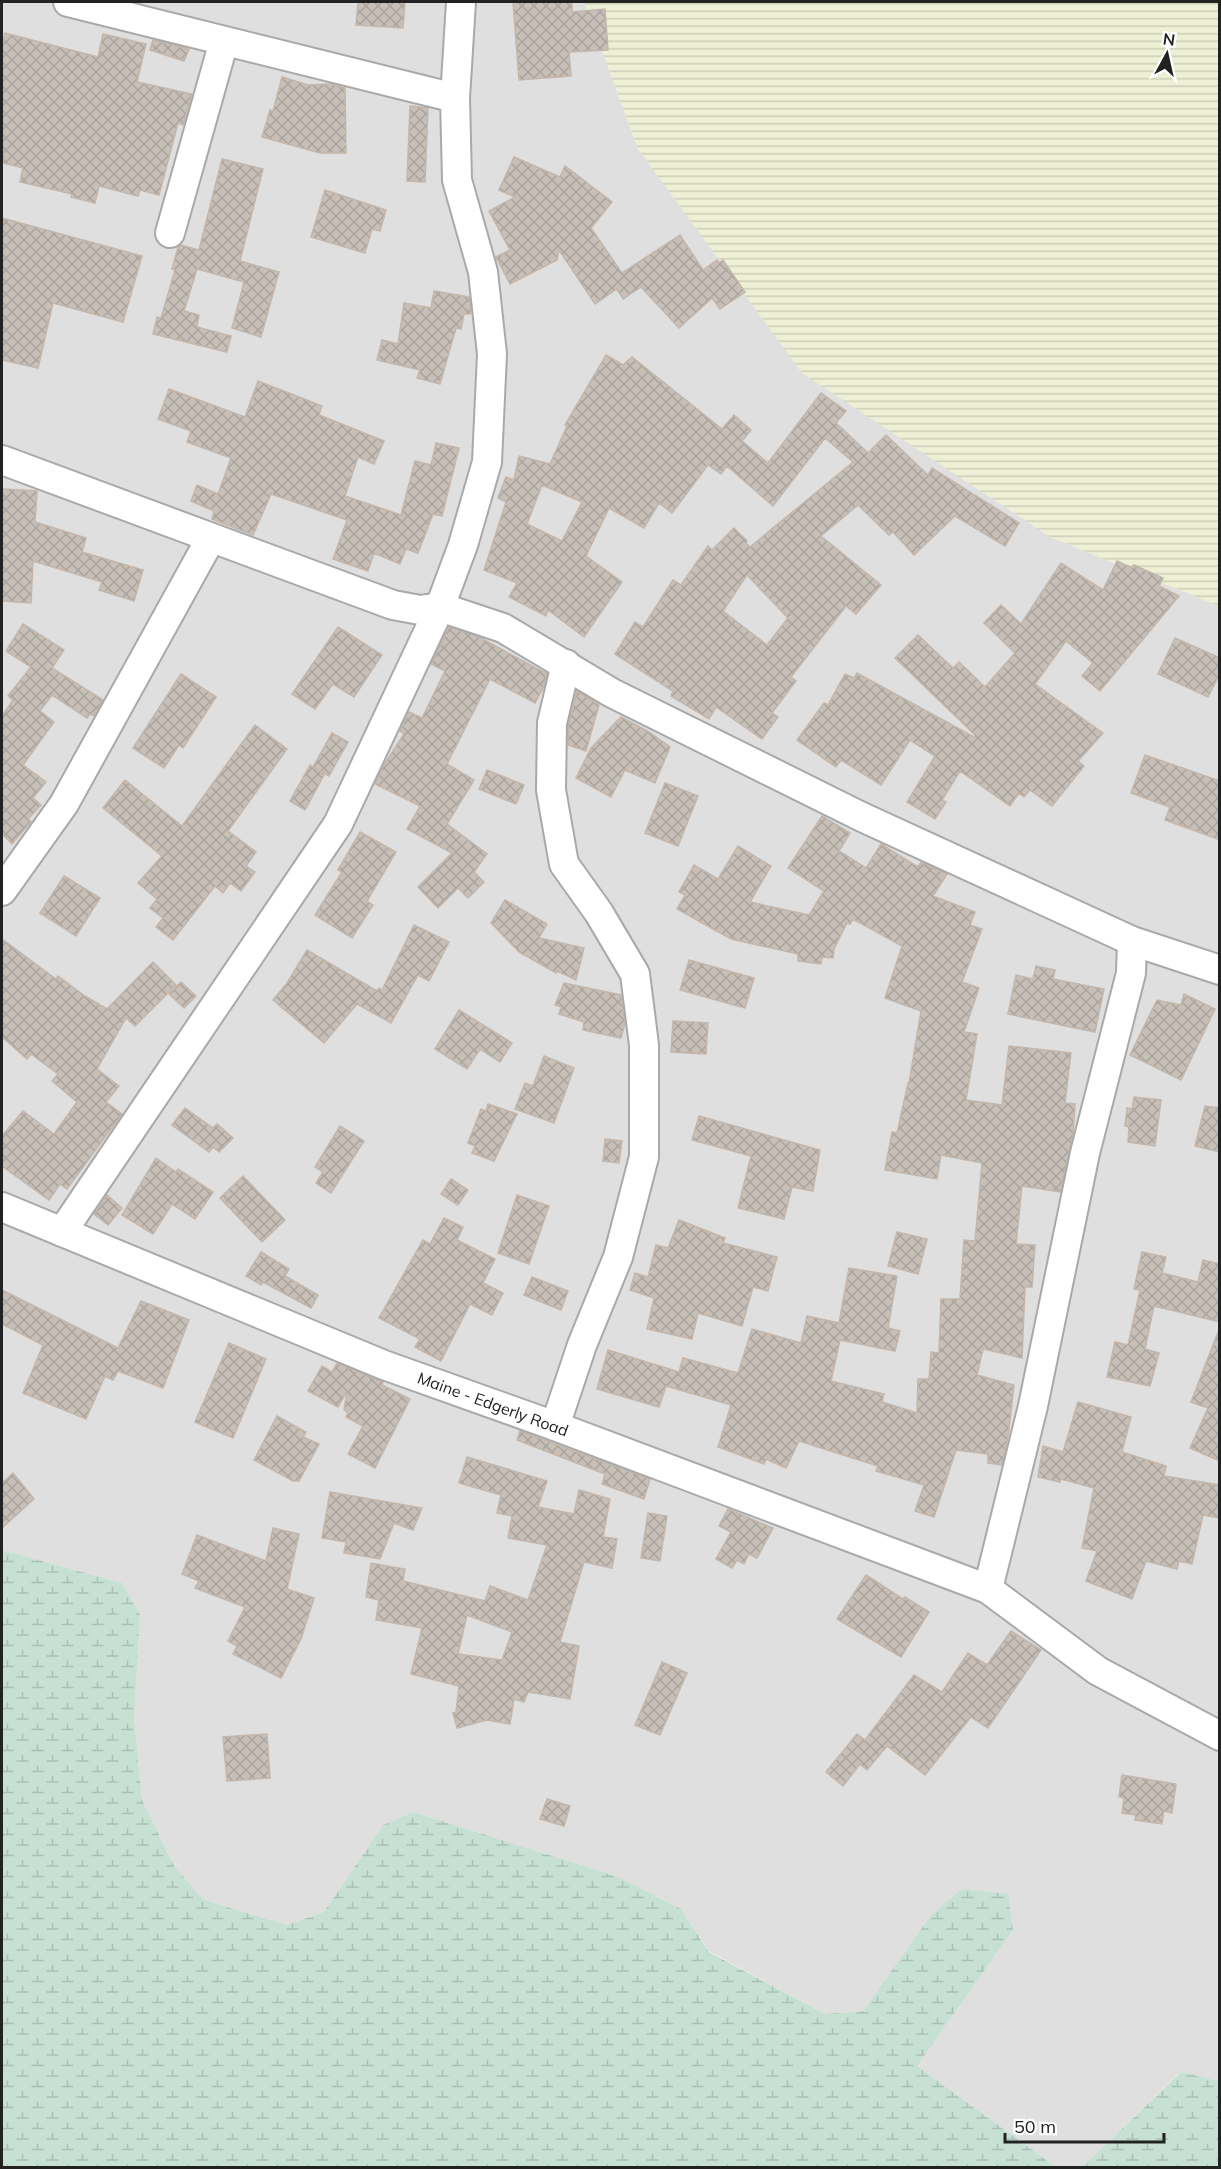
<svg xmlns="http://www.w3.org/2000/svg" width="1221" height="2169" font-family="Mulish,sans-serif">
	<style>
		.residential { fill: #e0dfdf }
		.farmland { fill: url(#farmland-rules) }
		.wetland { fill: url(#wetland-marsh) }
		.building { fill: url(#building-cross-hatch); stroke: #c4b6ab; stroke-width: 1.5; fill-rule: evenodd }
		.lines { fill: none; stroke-linecap: round; stroke-linejoin: round }
		.minor-casing { stroke: #a9a9a9; stroke-width: 32 }
		.minor { stroke: #fff; stroke-width: 28 }
		.labels { text-anchor: middle; dominant-baseline: central; stroke-width: 4.5; stroke-linejoin: round; paint-order: stroke }
		.street-label { font-size: 16px; fill: #222; stroke: #fff }
	</style>
	<defs>
		<pattern id="farmland-rules" width="6" height="5" patternUnits="userSpaceOnUse" patternTransform="scale(1.5)"><rect width="6" height="5" fill="#eef0d5"/><path d="M0 2.5h6" fill="none" stroke="#ccceb7"/></pattern>
		<pattern id="wetland-marsh" width="20" height="14" patternUnits="userSpaceOnUse" patternTransform="scale(1.5)"><rect width="20" height="14" fill="#c6e0d4"/><path d="M1 5h8M5 5V1M11 12h8M15 12V8" fill="none" stroke="#aac0b6"/></pattern>
		<pattern id="building-cross-hatch" width="8" height="8" patternUnits="userSpaceOnUse" patternTransform="scale(1.5)"><rect width="8" height="8" fill="#c7bfb8"/><path d="M0 0l8 8M0 8l8-8" fill="none" stroke="#aba49e"/></pattern>
	</defs>
	<rect width="100%" height="100%" fill="#f2efe9"/>
	<polygon class="residential" points="2,2 584,2 638,149 1050,537 1219,606 1219,2081 1180,2072 1082,2167 1056,2167 917,2066 1013,1930 931,1915 863,2011 825,2014 709,1951 681,1909 616,1876 413,1812 383,1825 324,1912 287,1925 204,1900 174,1866 142,1800 134,1717 140,1614 122,1583 2,1550"/>
	<polygon class="farmland" points="584,2 1219,2 1219,606 1050,537 802,373 638,149"/>
	<g class="wetland">
		<polygon points="2,1550 122,1583 140,1614 134,1717 142,1800 174,1866 204,1900 287,1925 324,1912 383,1825 413,1812 616,1876 681,1909 709,1952 825,2014 863,2011 931,1915 962,1889 1008,1894 1013,1930 917,2066 1056,2167 2,2167"/>
		<polygon points="1181,2072 1219,2081 1219,2167 1082,2167"/>
	</g>
	<g class="building">
		<polygon points="358,2 405,2 403,28 356,25"/>
		<polygon points="513,2 572,2 572,12 605,9 608,50 569,52 571,76 519,80"/>
		<polygon points="5,33 98,57 103,34 146,44 137,82 192,94 183,125 178,123 159,195 140,190 138,196 99,186 95,203 71,197 72,194 20,182 23,168 3,163 4,157 2,156 2,46"/>
		<polygon points="153,40 189,49 184,61 150,50"/>
		<polygon points="282,77 308,85 331,84 345,88 346,153 320,153 262,137 270,110 273,111"/>
		<polygon points="410,106 428,108 425,182 407,181"/>
		<polygon points="514,157 560,177 565,166 612,202 591,228 622,273 680,235 703,270 717,260 719,263 723,260 745,292 720,309 712,298 679,328 641,287 623,299 617,289 595,304 559,250 557,260 510,284 496,257 510,250 489,211 515,197 499,190"/>
		<polygon points="222,159 263,169 240,261 279,272 261,337 232,328 244,282 197,269 184,311 199,315 197,327 231,336 227,352 153,334 157,317 161,318 175,270 172,269 178,247 181,245 199,250"/>
		<polygon points="325,190 386,210 380,231 372,229 365,253 311,237"/>
		<polygon points="2,218 142,256 123,322 53,303 38,368 2,360"/>
		<polygon points="434,291 469,297 471,309 470,314 464,314 461,329 456,328 440,384 417,378 420,370 377,360 382,340 398,344 404,303 431,308"/>
		<path d="M606,355L623,365L632,357L722,429L734,415L751,430L742,441L768,463L821,393L846,411L836,423L868,453L886,435L928,475L932,468L1019,523L1005,546L955,516L914,555L893,532L889,535L858,505L821,536L881,585L856,614L846,606L791,677L796,681L772,713L778,717L762,739L716,707L709,719L671,696L673,691L615,654L635,622L643,627L673,580L681,585L708,546L712,550L734,528L747,541L746,543L750,547L853,462L825,438L773,506L727,466L721,474L708,465L672,513L659,503L644,528L609,508L586,556L622,582L584,637L548,610L546,616L509,597L517,583L484,570L506,502L498,498L506,477L514,480L519,456L550,464L567,426L565,425ZM542,485L582,502L562,541L527,524ZM747,575L788,618L767,645L723,611Z"/>
		<polygon points="258,381 322,406 319,415 384,441 374,464 358,457 345,496 401,515 415,461 431,465 436,443 459,448 442,516 433,514 418,553 406,549 400,564 374,553 368,571 333,559 347,520 271,494 253,535 212,519 214,511 191,501 197,485 218,494 231,458 187,442 191,431 158,419 169,389 245,417"/>
		<polygon points="2,489 37,491 35,522 86,538 82,552 143,570 134,601 99,590 102,582 33,561 31,603 2,601"/>
		<polygon points="1117,561 1132,568 1134,565 1163,578 1159,586 1179,596 1100,691 1082,676 1093,663 1066,641 1035,684 1103,733 1078,761 1084,766 1052,806 1030,790 1024,797 1019,793 1010,806 960,771 942,800 946,802 935,819 907,802 935,756 910,740 881,785 841,760 836,767 797,740 824,703 828,705 845,674 854,678 857,673 974,737 975,735 895,658 918,635 953,668 959,662 985,687 1015,653 984,623 1001,605 1021,624 1061,563 1103,590"/>
		<polygon points="23,624 64,650 52,668 103,700 94,716 90,714 87,718 52,695 40,711 54,722 23,765 46,782 33,798 41,805 28,819 31,822 29,824 12,844 2,834 2,716 13,700 8,696 31,667 6,651"/>
		<polygon points="338,627 382,655 354,697 333,684 315,709 292,694"/>
		<polygon points="449,627 479,637 547,674 544,686 535,703 490,679 447,764 474,780 447,824 487,854 474,872 484,882 468,898 458,888 438,908 418,887 452,853 407,829 420,806 375,784 385,763 404,734 400,731 409,712 422,718 445,671 431,664"/>
		<polygon points="1175,638 1220,658 1220,673 1208,697 1158,674"/>
		<polygon points="181,674 216,697 183,748 179,745 164,768 133,748"/>
		<polygon points="577,691 599,705 586,751 568,745 568,725"/>
		<polygon points="621,717 649,732 670,747 655,783 625,770 611,797 576,778 591,748"/>
		<polygon points="255,725 287,749 228,831 256,852 246,866 255,872 241,891 230,883 223,893 215,886 173,940 156,927 163,918 150,908 157,899 138,883 162,856 103,808 125,780 182,826"/>
		<polygon points="332,733 348,742 329,776 313,767"/>
		<polygon points="1145,755 1220,781 1220,840 1165,820 1170,807 1131,793"/>
		<polygon points="310,765 324,775 305,810 290,801"/>
		<polygon points="487,770 524,785 516,804 479,789"/>
		<polygon points="665,783 698,796 678,846 645,833"/>
		<polygon points="822,816 850,833 839,851 866,868 881,844 918,867 921,862 947,874 933,896 975,912 970,925 982,929 962,982 979,988 964,1032 977,1034 966,1100 1002,1105 1009,1046 1071,1053 1065,1103 1075,1104 1073,1135 1060,1192 1022,1186 1016,1244 1035,1245 1032,1287 1025,1287 1022,1358 983,1349 977,1375 1014,1385 1008,1437 1002,1465 988,1463 988,1454 956,1450 934,1517 915,1511 924,1485 876,1471 878,1466 799,1441 786,1468 766,1459 764,1464 718,1447 731,1405 666,1386 659,1407 597,1389 608,1350 679,1372 683,1358 738,1373 752,1329 801,1343 807,1316 839,1323 849,1268 897,1276 888,1328 900,1331 895,1351 840,1340 831,1381 884,1394 882,1402 917,1413 918,1379 929,1379 931,1352 939,1353 941,1299 960,1299 964,1240 975,1241 982,1163 941,1155 937,1179 885,1170 892,1132 897,1133 908,1083 909,1083 921,1011 885,998 902,946 853,919 850,924 847,923 834,949 833,958 822,957 821,964 798,961 798,954 731,939 677,909 685,895 679,892 694,865 718,879 738,846 771,866 750,902 809,915 824,891 788,868"/>
		<polygon points="360,832 396,852 367,901 373,905 352,938 315,915 342,872 338,870"/>
		<polygon points="64,876 100,898 76,936 40,913"/>
		<polygon points="505,900 547,924 539,938 584,948 576,980 557,971 556,973 519,952 491,923"/>
		<polygon points="414,925 449,942 429,981 418,975 391,1023 357,1004 324,1043 273,1000 287,983 307,950 377,991 379,988 382,990"/>
		<polygon points="2,939 56,979 58,976 85,996 107,1009 153,962 176,985 135,1026 126,1018 97,1069 119,1086 106,1102 122,1114 67,1189 60,1184 49,1200 2,1166 2,1136 23,1111 54,1134 77,1102 52,1081 58,1074 31,1054 27,1059 2,1037"/>
		<polygon points="689,960 754,978 745,1008 680,990"/>
		<polygon points="1036,966 1055,970 1053,979 1104,989 1095,1032 1008,1014 1016,975 1033,979"/>
		<polygon points="181,982 196,996 184,1008 169,994"/>
		<polygon points="564,983 621,995 625,1024 621,1038 583,1030 584,1022 559,1014 561,1007 555,1005"/>
		<polygon points="1184,994 1215,1009 1181,1080 1130,1055 1157,1000 1181,1005"/>
		<polygon points="459,1010 512,1043 500,1062 480,1049 467,1069 435,1049"/>
		<polygon points="673,1021 708,1023 706,1054 671,1052"/>
		<polygon points="544,1056 574,1068 554,1123 515,1109 525,1083 533,1086"/>
		<polygon points="1134,1097 1161,1100 1155,1146 1128,1142 1129,1127 1125,1126 1127,1108 1132,1109"/>
		<polygon points="488,1104 517,1114 494,1161 472,1153 475,1146 468,1143 481,1109 486,1111"/>
		<polygon points="1205,1106 1220,1108 1220,1152 1195,1146"/>
		<polygon points="185,1108 213,1128 217,1124 233,1138 219,1152 213,1147 209,1152 172,1125"/>
		<polygon points="699,1116 820,1150 813,1191 792,1187 784,1219 738,1208 751,1156 692,1140"/>
		<polygon points="340,1126 364,1141 331,1193 316,1183 323,1172 315,1167"/>
		<polygon points="605,1139 622,1141 619,1163 603,1161"/>
		<polygon points="156,1158 176,1172 178,1169 213,1192 195,1219 172,1204 153,1234 122,1215"/>
		<polygon points="243,1176 285,1220 262,1242 220,1198"/>
		<polygon points="451,1179 468,1190 458,1205 441,1194"/>
		<polygon points="107,1195 122,1208 108,1225 94,1214"/>
		<polygon points="517,1195 549,1206 529,1264 498,1253"/>
		<polygon points="444,1218 463,1227 457,1240 495,1259 483,1283 503,1293 492,1315 470,1304 441,1361 415,1347 420,1339 379,1318 423,1240 430,1244"/>
		<polygon points="679,1220 725,1238 723,1243 777,1257 768,1291 753,1287 742,1326 698,1313 692,1339 647,1329 654,1298 630,1290 635,1273 648,1277 656,1245 668,1248"/>
		<polygon points="897,1232 927,1239 918,1274 888,1266"/>
		<polygon points="261,1252 289,1269 285,1276 318,1295 311,1308 263,1282 261,1285 246,1276"/>
		<polygon points="1142,1252 1166,1257 1162,1273 1198,1282 1203,1260 1220,1264 1220,1322 1154,1306 1145,1349 1159,1353 1150,1386 1107,1377 1115,1342 1128,1345 1140,1290 1134,1289"/>
		<polygon points="532,1277 568,1291 561,1310 524,1295"/>
		<polygon points="2,1290 118,1348 141,1301 189,1320 163,1388 118,1371 113,1380 105,1376 86,1419 23,1393 43,1345 2,1324"/>
		<polygon points="1218,1332 1220,1332 1220,1461 1190,1448 1208,1408 1191,1402"/>
		<polygon points="229,1343 266,1359 233,1438 195,1422"/>
		<polygon points="337,1363 383,1382 382,1385 410,1399 375,1468 348,1454 363,1426 346,1417 348,1413 344,1410 347,1391 338,1407 308,1391 322,1366 332,1372"/>
		<polygon points="1078,1402 1131,1417 1122,1452 1166,1466 1164,1476 1220,1485 1220,1518 1203,1515 1192,1564 1179,1561 1177,1569 1146,1561 1132,1599 1086,1581 1097,1551 1082,1548 1094,1488 1061,1479 1060,1482 1038,1477 1043,1446 1063,1452"/>
		<polygon points="277,1416 306,1432 303,1437 319,1444 299,1481 293,1481 254,1460"/>
		<polygon points="520,1431 650,1479 644,1499 602,1484 605,1474 517,1440"/>
		<path d="M467,1457L547,1481L538,1507L574,1514L579,1490L610,1499L603,1537L617,1539L612,1568L584,1562L560,1642L579,1646L570,1699L528,1692L524,1702L514,1699L510,1724L487,1720L457,1728L453,1713L456,1712L459,1686L411,1674L422,1628L376,1620L379,1600L366,1597L371,1563L405,1569L403,1581L485,1601L490,1586L528,1600L547,1545L508,1538L512,1516L497,1513L501,1495L459,1483ZM467,1615L512,1632L502,1660L458,1654Z"/>
		<polygon points="13,1473 34,1499 2,1528 2,1483"/>
		<polygon points="330,1492 422,1508 413,1530 394,1523 380,1559 344,1553 346,1542 322,1538"/>
		<polygon points="728,1509 773,1528 757,1558 749,1554 744,1564 737,1560 732,1568 716,1559 731,1532 719,1526"/>
		<polygon points="648,1513 667,1516 660,1561 641,1558"/>
		<polygon points="273,1528 299,1534 287,1589 314,1598 301,1639 281,1678 233,1654 237,1646 228,1641 245,1607 195,1588 199,1581 182,1574 197,1535 266,1561"/>
		<polygon points="866,1575 903,1599 905,1597 929,1612 901,1657 837,1619"/>
		<polygon points="1011,1631 1041,1650 988,1728 971,1717 925,1775 887,1746 867,1770 860,1764 843,1786 826,1772 857,1734 865,1740 914,1675 942,1692 968,1653 987,1665"/>
		<polygon points="662,1662 687,1673 660,1735 635,1725"/>
		<polygon points="267,1734 270,1778 227,1781 223,1737"/>
		<polygon points="1122,1775 1176,1784 1172,1813 1164,1811 1162,1824 1135,1820 1136,1815 1122,1813 1124,1798 1119,1797"/>
		<polygon points="547,1799 570,1806 564,1826 540,1819"/>
	</g>
	<g class="lines">
		<defs>
			<g id="minor">
				<polyline points="68,2 455,98"/>
				<polyline points="170,233 224,41"/>
				<polyline points="2,460 393,605 420,610 440,607 503,628 612,693 862,817 1132,941 1220,970"/>
				<polyline points="2,891 64,804 211,538"/>
				<polyline points="2,1207 384,1365 555,1426 988,1589 1098,1671 1220,1736"/>
				<polyline points="62,1232 338,824 440,607 463,545 487,462 492,354 483,272 457,180 455,98 461,2"/>
				<polyline points="555,1426 582,1345 618,1257 644,1157 644,1045 635,974 599,913 564,864 551,790 552,723 566,664"/>
				<polyline points="988,1589 1033,1406 1085,1153 1131,973 1132,941"/>
			</g>
		</defs>
		<use href="#minor" class="minor-casing"/>
		<use href="#minor" class="minor"/>
	</g>
	<g class="labels">
		<g class="street-label">
			<text transform="translate(493 1404) rotate(20)">Maine - Edgerly Road</text>
		</g>
	</g>
	<rect width="1221" height="2169" fill="none" stroke="#222222" stroke-width="6"/>
	<g transform="translate(1167 54) rotate(8)" stroke="#ffffff" stroke-width="4.5" paint-order="stroke">
	<path d="M0-4.5L10 22L0 15L-10 22Z" fill="#222222"/>
	<text y="-9" font-size="16" font-weight="bold" text-anchor="middle" fill="#222222">N</text>
	</g>
	<path d="M1005 2133v9h159v-9" fill="none" stroke="#222222" stroke-width="3"/>
	<text x="1014" y="2133" font-size="18" fill="#222222" stroke="#ffffff" stroke-width="4.5" paint-order="stroke">50 m</text>
</svg>
